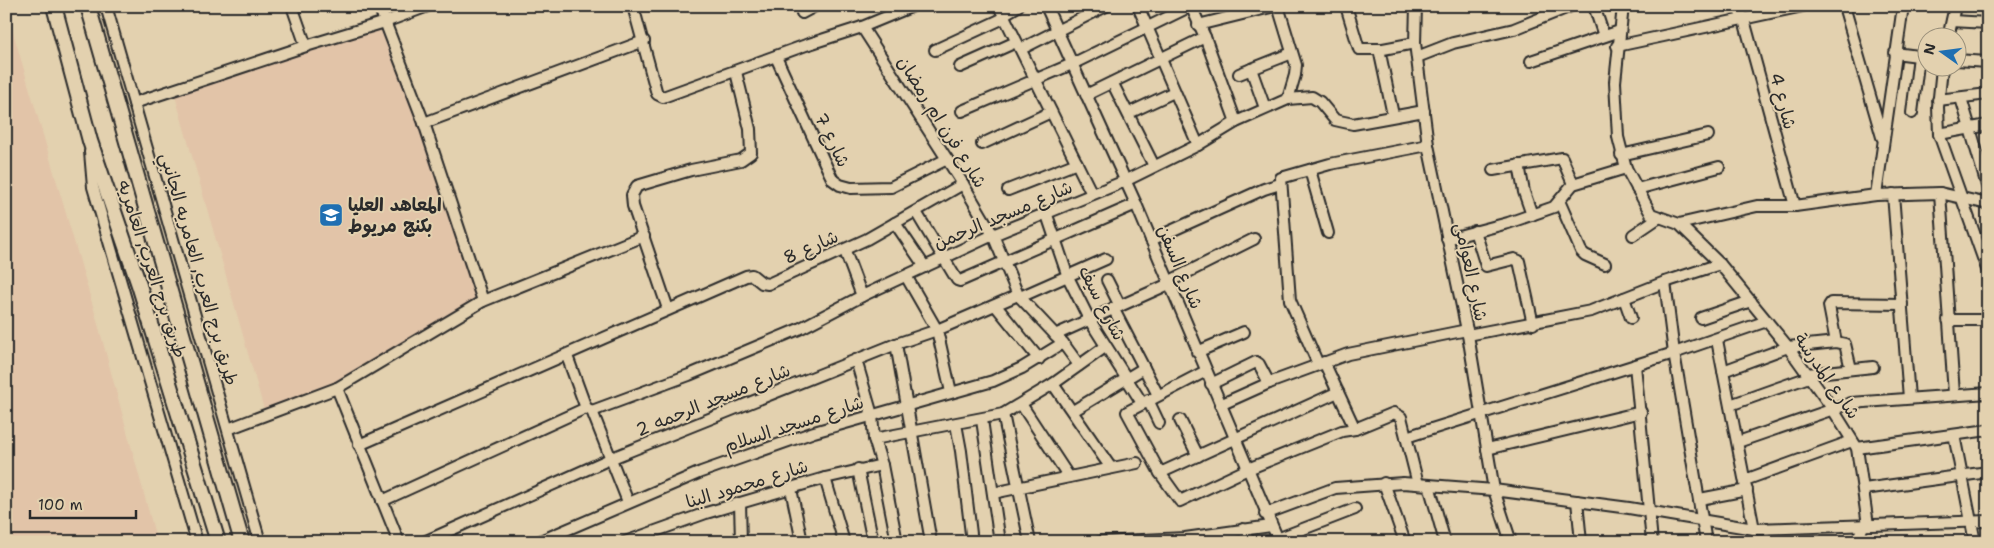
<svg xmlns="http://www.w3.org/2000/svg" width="1994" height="548" font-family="'Shantell Sans','Playpen Sans Arabic',sans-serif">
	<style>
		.built { fill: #e2c4a8 }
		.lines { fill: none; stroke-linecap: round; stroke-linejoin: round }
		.minor-casing { stroke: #2b2b2b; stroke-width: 14 }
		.highway-casing { stroke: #2b2b2b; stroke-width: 18 }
		.minor { stroke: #e3d1af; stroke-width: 10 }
		.highway { stroke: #e3d1af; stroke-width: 14 }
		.labels { text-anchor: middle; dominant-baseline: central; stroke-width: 4; stroke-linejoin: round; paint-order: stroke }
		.street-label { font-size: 18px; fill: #2b2b2b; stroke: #e3d1af }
		.poi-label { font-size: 18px; font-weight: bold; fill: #2b2b2b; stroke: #e3d1af; text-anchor: start }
	</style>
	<rect width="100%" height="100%" fill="#e3d1af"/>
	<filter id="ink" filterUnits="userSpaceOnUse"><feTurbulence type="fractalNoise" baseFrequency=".02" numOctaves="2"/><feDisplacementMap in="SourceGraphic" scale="10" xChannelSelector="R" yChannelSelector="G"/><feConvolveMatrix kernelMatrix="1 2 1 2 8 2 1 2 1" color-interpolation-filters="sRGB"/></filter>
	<g filter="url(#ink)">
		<g class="built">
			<polygon points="6,8 95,313 157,542 6,542"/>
			<polygon points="384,28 418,117 480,299 334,387 265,413 175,96"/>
		</g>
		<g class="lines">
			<defs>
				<g id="minor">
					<polyline points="106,6 260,542"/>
					<polyline points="292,6 306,46"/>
					<polyline points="379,6 424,123 483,301"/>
					<polyline points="633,6 657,94 663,97 806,45 862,27 913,6"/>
					<polyline points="999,6 1092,194"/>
					<polyline points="1046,6 1136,204 1279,542"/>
					<polyline points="1138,6 1198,145"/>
					<polyline points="1191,6 1205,37 1236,122"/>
					<polyline points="1278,6 1296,65 1295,75 1288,99"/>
					<polyline points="1346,6 1359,49 1383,49 1415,43"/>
					<polyline points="1416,6 1415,43 1428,145 1468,335 1494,490 1511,542"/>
					<polyline points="1594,6 1604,36"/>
					<polyline points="1623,6 1615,82 1618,137 1626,168 1651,214 1679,224 1720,264 1788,347 1832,408 1857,448 1868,525"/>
					<polyline points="1737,6 1744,20 1795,206"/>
					<polyline points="1844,6 1882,137"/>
					<polyline points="802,13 815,6"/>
					<polyline points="1003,15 1018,6"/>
					<polyline points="1952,21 1988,23"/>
					<polyline points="1198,25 1275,6"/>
					<polyline points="862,27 963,184 993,235 1018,295 1063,343 1079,365"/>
					<polyline points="1948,38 1955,6"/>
					<polyline points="1617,46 1803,6"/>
					<polyline points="1021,49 1106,6"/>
					<polyline points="1379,49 1393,115"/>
					<polyline points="935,50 1004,18"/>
					<polyline points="1895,53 1926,57"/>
					<polyline points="776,57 829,172 833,180 840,185 851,188 891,187 947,159"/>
					<polyline points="1417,57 1453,43 1514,29 1571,6"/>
					<polyline points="1956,60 1988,62"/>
					<polyline points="1531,61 1620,31"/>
					<polyline points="960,67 1016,42"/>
					<polyline points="1942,68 1938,107 1939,134 1988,272"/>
					<polyline points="1251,69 1265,108"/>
					<polyline points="1239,74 1292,53"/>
					<polyline points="1113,84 1154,166"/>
					<polyline points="1086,95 1205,37"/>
					<polyline points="1961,98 1988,189"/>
					<polyline points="1938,100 1988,94"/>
					<polyline points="134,103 306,46 385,22 428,6"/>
					<polyline points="962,111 1072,64 1191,6"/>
					<polyline points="1129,113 1174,92"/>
					<polyline points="1912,113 1919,56"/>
					<polyline points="424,123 644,41"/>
					<polyline points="1939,134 1988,125"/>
					<polyline points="982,144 1051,112"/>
					<polyline points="90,152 93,187 197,542"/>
					<polyline points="1621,155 1708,135"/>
					<polyline points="1519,165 1524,192 1532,215"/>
					<polyline points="1310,170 1328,233"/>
					<polyline points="1493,170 1562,158 1573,184"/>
					<polyline points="1637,189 1719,167"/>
					<polyline points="1008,190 1077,163"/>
					<polyline points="1940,193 1954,394"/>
					<polyline points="1893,194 1909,398"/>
					<polyline points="1876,195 1903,6"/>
					<polyline points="1560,203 1581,251 1585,255 1605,264"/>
					<polyline points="916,212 957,280 960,281 1136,204"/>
					<polyline points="1046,212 1068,277 1089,319 1142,403"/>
					<polyline points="895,223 925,267"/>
					<polyline points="1679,224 1757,206 1795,206 1876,195 1940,193 1988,204"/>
					<polyline points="1475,231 1486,266 1514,259 1519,261 1533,324"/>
					<polyline points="1633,235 1658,218"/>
					<polyline points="1447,239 1508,223 1554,207 1573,184 1626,168"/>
					<polyline points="1151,240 1264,189 1280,184"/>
					<polyline points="845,251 862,296"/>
					<polyline points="906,276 937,330 951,392"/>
					<polyline points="1107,280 1120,306"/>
					<polyline points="1168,282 1254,239"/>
					<polyline points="1665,282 1674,353 1706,542"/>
					<polyline points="1020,297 1106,259"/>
					<polyline points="1624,298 1631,318"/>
					<polyline points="996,306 1039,359"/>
					<polyline points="1113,308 1158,395"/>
					<polyline points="668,309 633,206 632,195 637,186 691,170 741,160 751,153 750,129 736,72"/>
					<polyline points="1701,318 1751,301"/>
					<polyline points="1948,320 1988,320"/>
					<polyline points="1055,335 1169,284"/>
					<polyline points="1468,335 1591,311 1665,282 1720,264"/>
					<polyline points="1717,340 1754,529"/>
					<polyline points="1836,342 1829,306 1831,303 1902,304"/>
					<polyline points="896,344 931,542"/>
					<polyline points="1197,352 1244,332"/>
					<polyline points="567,356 586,408 592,411 628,502"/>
					<polyline points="856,360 872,415 874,439 882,465 897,542"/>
					<polyline points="1324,362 1355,429"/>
					<polyline points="1318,364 1290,300 1281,178 1330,164 1428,145"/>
					<polyline points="1635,365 1652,542"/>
					<polyline points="1206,371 1127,412 1160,473 1180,501 1248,469 1342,431 1355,429 1394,413 1401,417 1418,484"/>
					<polyline points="1723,371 1788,347 1836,342 1845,344 1851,369"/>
					<polyline points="1807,374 1873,367"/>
					<polyline points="1053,384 1111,468"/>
					<polyline points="1211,384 1256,362 1259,364 1269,383"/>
					<polyline points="337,388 399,542"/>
					<polyline points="1148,400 1159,423"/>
					<polyline points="1021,404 1069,477"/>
					<polyline points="1220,405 1269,383 1348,354 1467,330"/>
					<polyline points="1730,405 1809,377"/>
					<polyline points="592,411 689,375 799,329 862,296 993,235 1125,181 1198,145 1236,122 1288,99 1312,97 1320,102 1335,120 1353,124 1424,111"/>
					<polyline points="1073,411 1144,368"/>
					<polyline points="1003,414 1030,542"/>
					<polyline points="982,420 1000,542"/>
					<polyline points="1180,420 1198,456"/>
					<polyline points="956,424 961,451 972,542"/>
					<polyline points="228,429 337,388 483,301 644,236"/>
					<polyline points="1954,435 1975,542"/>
					<polyline points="1406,437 1674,353 1767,321"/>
					<polyline points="874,439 1003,414 1053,384 1105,347"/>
					<polyline points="1738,442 1851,403 1988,393"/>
					<polyline points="359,445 746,276 752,275 762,283 768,284 867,239 963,184"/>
					<polyline points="1857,448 1988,430"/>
					<polyline points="1487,449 1641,412"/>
					<polyline points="858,469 873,542"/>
					<polyline points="1160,473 1338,392"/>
					<polyline points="825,478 844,542"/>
					<polyline points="1745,480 1852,441"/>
					<polyline points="1384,483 1405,542"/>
					<polyline points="1429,485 1445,542"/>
					<polyline points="791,489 802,542"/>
					<polyline points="1864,489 1988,472"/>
					<polyline points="993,493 1137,463"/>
					<polyline points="1700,499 1747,490"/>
					<polyline points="382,501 586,408"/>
					<polyline points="1577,501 1581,542"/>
					<polyline points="740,503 741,542"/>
					<polyline points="1265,514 1335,488 1403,483 1494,490 1629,508 1754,529 1988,521"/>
					<polyline points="1243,529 1249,542"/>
					<polyline points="1277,539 1355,509"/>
					<polyline points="424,542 612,458 896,344 937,330 1018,295"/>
					<polyline points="538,542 701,472 814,432 993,381 1022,368 1063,343"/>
					<polyline points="625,542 706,513 825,478 882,465"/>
					<polyline points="1100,542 1185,538 1271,526"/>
					<polyline points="1857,542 1863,526"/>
				</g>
				<g id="highway">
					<polyline points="54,6 90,141 139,285 218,542"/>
					<polyline points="88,6 242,542"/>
				</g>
			</defs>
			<use href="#minor" class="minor-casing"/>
			<use href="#highway" class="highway-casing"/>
			<use href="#minor" class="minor"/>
			<use href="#highway" class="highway"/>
		</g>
	</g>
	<defs>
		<symbol id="university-square" viewBox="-11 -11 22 22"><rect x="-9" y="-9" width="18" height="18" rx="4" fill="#1f6fb2" stroke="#e3d1af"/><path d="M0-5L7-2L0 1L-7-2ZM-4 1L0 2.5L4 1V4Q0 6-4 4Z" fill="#fff"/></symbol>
	</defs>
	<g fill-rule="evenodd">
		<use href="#university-square" x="317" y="201" width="28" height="28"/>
	</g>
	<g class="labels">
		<g class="street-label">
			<text transform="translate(1783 101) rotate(75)">شارع 4</text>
			<text transform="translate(942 122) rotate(58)">شارع فرن ام رمضان</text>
			<text transform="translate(832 140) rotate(64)">شارع 7</text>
			<text transform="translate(1003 215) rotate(-23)">شارع مسجد الرحمن</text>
			<text transform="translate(811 247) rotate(-24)">شارع 8</text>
			<text transform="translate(1180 267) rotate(67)">شارع السفن</text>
			<text transform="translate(152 269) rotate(72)">طريق برج العرب, العامريه</text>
			<text transform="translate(199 269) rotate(74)">طريق برج العرب, العامريه الجانبي</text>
			<text transform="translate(1471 272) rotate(78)">شارع العوامى</text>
			<text transform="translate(1102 303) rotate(63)">شارع سيف</text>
			<text transform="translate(1827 376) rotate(55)">شارع المدرسة</text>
			<text transform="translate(713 400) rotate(-22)">شارع مسجد الرحمه 2</text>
			<text transform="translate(794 424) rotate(-18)">شارع مسجد السلام</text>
			<text transform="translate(747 484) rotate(-17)">شارع محمود البنا</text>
		</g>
		<g class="poi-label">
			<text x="348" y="205">المعاهد العليا<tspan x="348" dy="21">بكنج مريوط</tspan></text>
		</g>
	</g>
	<rect width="1994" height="548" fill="none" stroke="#e3d1af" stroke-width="25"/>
	<rect x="12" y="12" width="1969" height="523" fill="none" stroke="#2b2b2b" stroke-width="2" filter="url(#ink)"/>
	<g transform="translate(1942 52) rotate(284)"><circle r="24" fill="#e3d1af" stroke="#998f7a"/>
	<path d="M0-4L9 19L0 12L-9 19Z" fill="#1f6fb2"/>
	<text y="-8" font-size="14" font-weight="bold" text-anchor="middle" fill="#2b2b2b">N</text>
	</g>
	<path d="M30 510v8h106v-8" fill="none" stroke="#2b2b2b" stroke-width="2.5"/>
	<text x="38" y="510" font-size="15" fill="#2b2b2b" stroke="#e3d1af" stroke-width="4" paint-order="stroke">100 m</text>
</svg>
